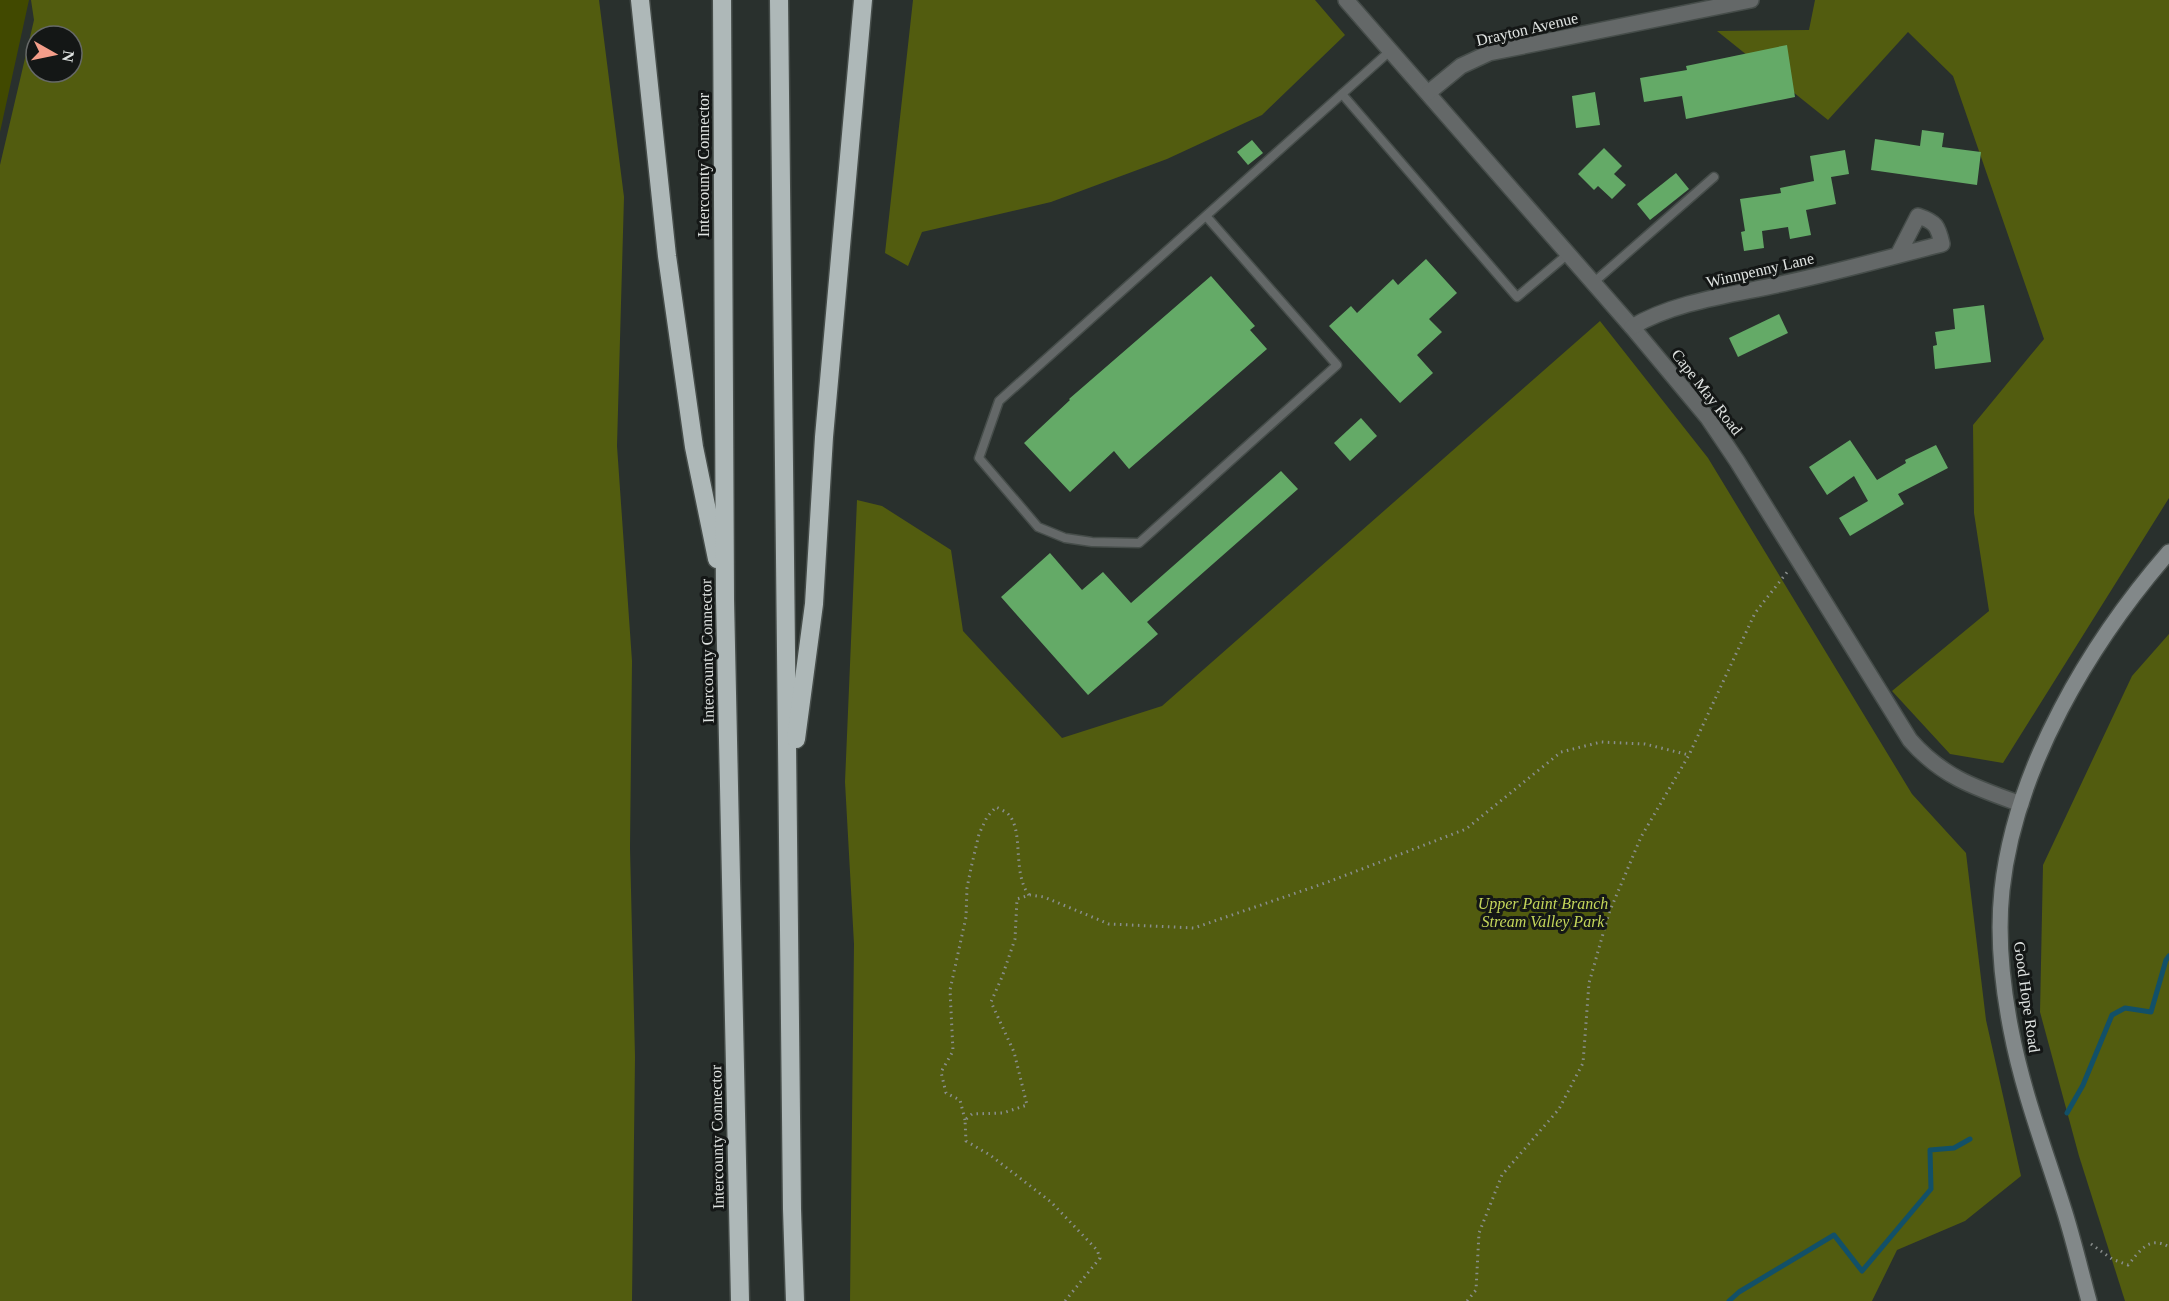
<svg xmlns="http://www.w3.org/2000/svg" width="2169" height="1301" font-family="Georgia,serif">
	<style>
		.green { fill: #414900 }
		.forest { fill: #525c0f; fill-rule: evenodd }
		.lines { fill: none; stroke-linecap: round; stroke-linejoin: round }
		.stream { stroke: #125068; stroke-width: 5 }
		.building { fill: #64aa67 }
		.lane-casing { stroke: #464d4a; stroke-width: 11 }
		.street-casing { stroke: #464d4a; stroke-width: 18 }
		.secondary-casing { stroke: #464d4a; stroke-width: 18 }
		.highway-casing { stroke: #464d4a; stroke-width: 21 }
		.path { stroke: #898e8c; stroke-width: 3; stroke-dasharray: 1.5 4.5; stroke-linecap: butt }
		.lane { stroke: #646868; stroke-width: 8 }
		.street { stroke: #646868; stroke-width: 15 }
		.secondary { stroke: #828889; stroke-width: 15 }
		.highway { stroke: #aeb8b8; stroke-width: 18 }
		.labels { text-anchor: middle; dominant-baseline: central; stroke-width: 6; stroke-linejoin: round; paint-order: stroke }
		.street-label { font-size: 16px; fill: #e0e4e2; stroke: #141716 }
		.park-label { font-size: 16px; font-style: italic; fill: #c4d65a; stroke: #141716 }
	</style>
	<rect width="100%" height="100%" fill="#29302d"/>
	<polygon class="green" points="0,0 29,0 0,132"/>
	<g class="forest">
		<path d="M31,0H599L624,197L617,446L632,661L630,848L635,1057L632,1301H0V165L34,20ZM36,36H72V72H36Z"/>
		<polygon points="913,0 1315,0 1345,35 1262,115 1167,159 1051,202 922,232 908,266 885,253"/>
		<polygon points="1815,0 2169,0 2169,498 2003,763 1950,754 1892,691 1989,611 1974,513 1973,425 2044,339 1953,76 1908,32 1828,120 1717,31 1809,30"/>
		<polygon points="1600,321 1708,458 1912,794 1966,853 1986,1020 2021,1176 1965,1221 1897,1250 1872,1301 850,1301 854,944 845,782 857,500 882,506 951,550 963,631 1062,738 1162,706"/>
		<polygon points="2169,634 2169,1301 2125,1301 2079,1156 2040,1012 2043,865 2132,676"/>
	</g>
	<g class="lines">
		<g class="stream">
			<polyline points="2067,1113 2083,1085 2112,1015 2125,1008 2151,1012 2166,960 2169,956"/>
			<polyline points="1729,1301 1739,1292 1834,1235 1862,1271 1931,1189 1930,1150 1954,1148 1970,1139"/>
		</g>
	</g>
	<g class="building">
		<polygon points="1787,45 1795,97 1686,119 1682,96 1644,102 1640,78 1687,70 1686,66"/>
		<polygon points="1595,92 1600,125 1576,128 1572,96"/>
		<polygon points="1922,130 1944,133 1942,147 1981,152 1977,185 1871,170 1875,139 1920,146"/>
		<polygon points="1252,140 1263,153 1248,165 1237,152"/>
		<polygon points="1604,148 1622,166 1614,174 1626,185 1612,199 1598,186 1594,190 1578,174"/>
		<polygon points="1845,150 1849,174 1831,177 1836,204 1806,210 1811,235 1790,239 1788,227 1762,231 1764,248 1744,251 1741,232 1745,231 1740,199 1781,193 1780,188 1814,181 1810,156"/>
		<polygon points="1676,173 1689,189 1650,220 1637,204"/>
		<polygon points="1426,259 1457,293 1429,319 1442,332 1417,355 1433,373 1400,403 1329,326 1351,306 1357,313 1393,279 1398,285"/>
		<polygon points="1211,276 1255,326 1250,330 1267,349 1129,469 1114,451 1070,492 1024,443 1070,400 1069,399"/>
		<polygon points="1984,305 1991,362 1935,369 1933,346 1937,345 1935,332 1955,329 1953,309"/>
		<polygon points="1779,314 1788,333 1738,357 1729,338"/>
		<polygon points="1361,418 1377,436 1350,461 1334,443"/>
		<polygon points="1850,440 1877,480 1906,463 1905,460 1936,445 1948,468 1898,494 1904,504 1850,536 1839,518 1868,501 1854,476 1827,495 1809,467"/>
		<polygon points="1281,471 1298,489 1147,622 1158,634 1088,695 1001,597 1050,553 1082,590 1103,572 1131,603"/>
	</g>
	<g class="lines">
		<defs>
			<g id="lane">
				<polyline points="1342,94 1517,297 1568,254"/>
				<polyline points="1206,216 1337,365 1139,543 1092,542 1065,538 1038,527 979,458 999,401 1390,51"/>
				<polyline points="1593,283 1714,177"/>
			</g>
			<g id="street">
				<path d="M1346,0L1632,327L1708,418L1737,461L1910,740C1942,777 1976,788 2021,804"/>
				<polyline points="1428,93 1461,66 1489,53 1751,0"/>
				<path d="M1632,327C1677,300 1739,294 1790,282C1841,271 1891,257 1942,244C1938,226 1936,222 1918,216L1898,255"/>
			</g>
			<path id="secondary" d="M2089,1301C2081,1272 2074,1242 2065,1213C2046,1152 2023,1093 2011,1030C2002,984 1997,937 2002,890C2015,768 2090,643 2169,552"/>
			<g id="highway">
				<polyline points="640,0 667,256 694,447 717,559"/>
				<polyline points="722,0 725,599 740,1301"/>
				<polyline points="779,0 792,1209 795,1301"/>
				<polyline points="796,739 814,604 824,437 863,0"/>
			</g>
		</defs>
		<use href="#lane" class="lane-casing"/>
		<use href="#street" class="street-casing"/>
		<use href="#secondary" class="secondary-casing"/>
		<use href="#highway" class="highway-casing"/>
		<g class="path">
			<path d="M965,1120L960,1100L946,1093L941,1072L953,1051L950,990L966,917L967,888L971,868L979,834L987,817L996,807C1000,809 1007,812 1009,815C1024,832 1012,873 1029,895"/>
			<path d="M2091,1244L2112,1259L2128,1265C2140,1251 2149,1235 2169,1247"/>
			<polyline points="1065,1301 1100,1258 1097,1250 1051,1202 990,1155 966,1141 965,1120 972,1114 1003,1113 1027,1105 1014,1052 991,1002 1002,977 1015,939 1017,899 1030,895 1044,897 1109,924 1194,928 1328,882 1466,829 1561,752 1601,742 1645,744 1689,755"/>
			<polyline points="1467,1301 1476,1290 1479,1233 1502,1175 1559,1109 1583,1063 1589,983 1609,913 1641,837 1689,755 1755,613 1788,571"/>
		</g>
		<use href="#lane" class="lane"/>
		<use href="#street" class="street"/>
		<use href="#secondary" class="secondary"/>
		<use href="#highway" class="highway"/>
	</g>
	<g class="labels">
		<g class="street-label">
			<text transform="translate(1527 29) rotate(-13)">Drayton Avenue</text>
			<text transform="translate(703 165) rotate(-90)">Intercounty Connector</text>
			<text transform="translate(1760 270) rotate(-13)">Winnpenny Lane</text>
			<text transform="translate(1707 392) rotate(52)">Cape May Road</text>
			<text transform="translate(707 651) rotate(-91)">Intercounty Connector</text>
			<text transform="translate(2027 997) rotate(82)">Good Hope Road</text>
			<text transform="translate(717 1137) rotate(-91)">Intercounty Connector</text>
		</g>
		<g class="park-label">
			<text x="1543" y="903">Upper Paint Branch<tspan x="1543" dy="18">Stream Valley Park</tspan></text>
		</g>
	</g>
	<g transform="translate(54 54) rotate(99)"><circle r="28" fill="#141716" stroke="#666968" stroke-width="1.5"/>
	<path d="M0-4.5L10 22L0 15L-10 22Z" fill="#f49e8a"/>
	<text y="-9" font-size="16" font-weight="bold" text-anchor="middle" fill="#e0e4e2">N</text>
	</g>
</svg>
